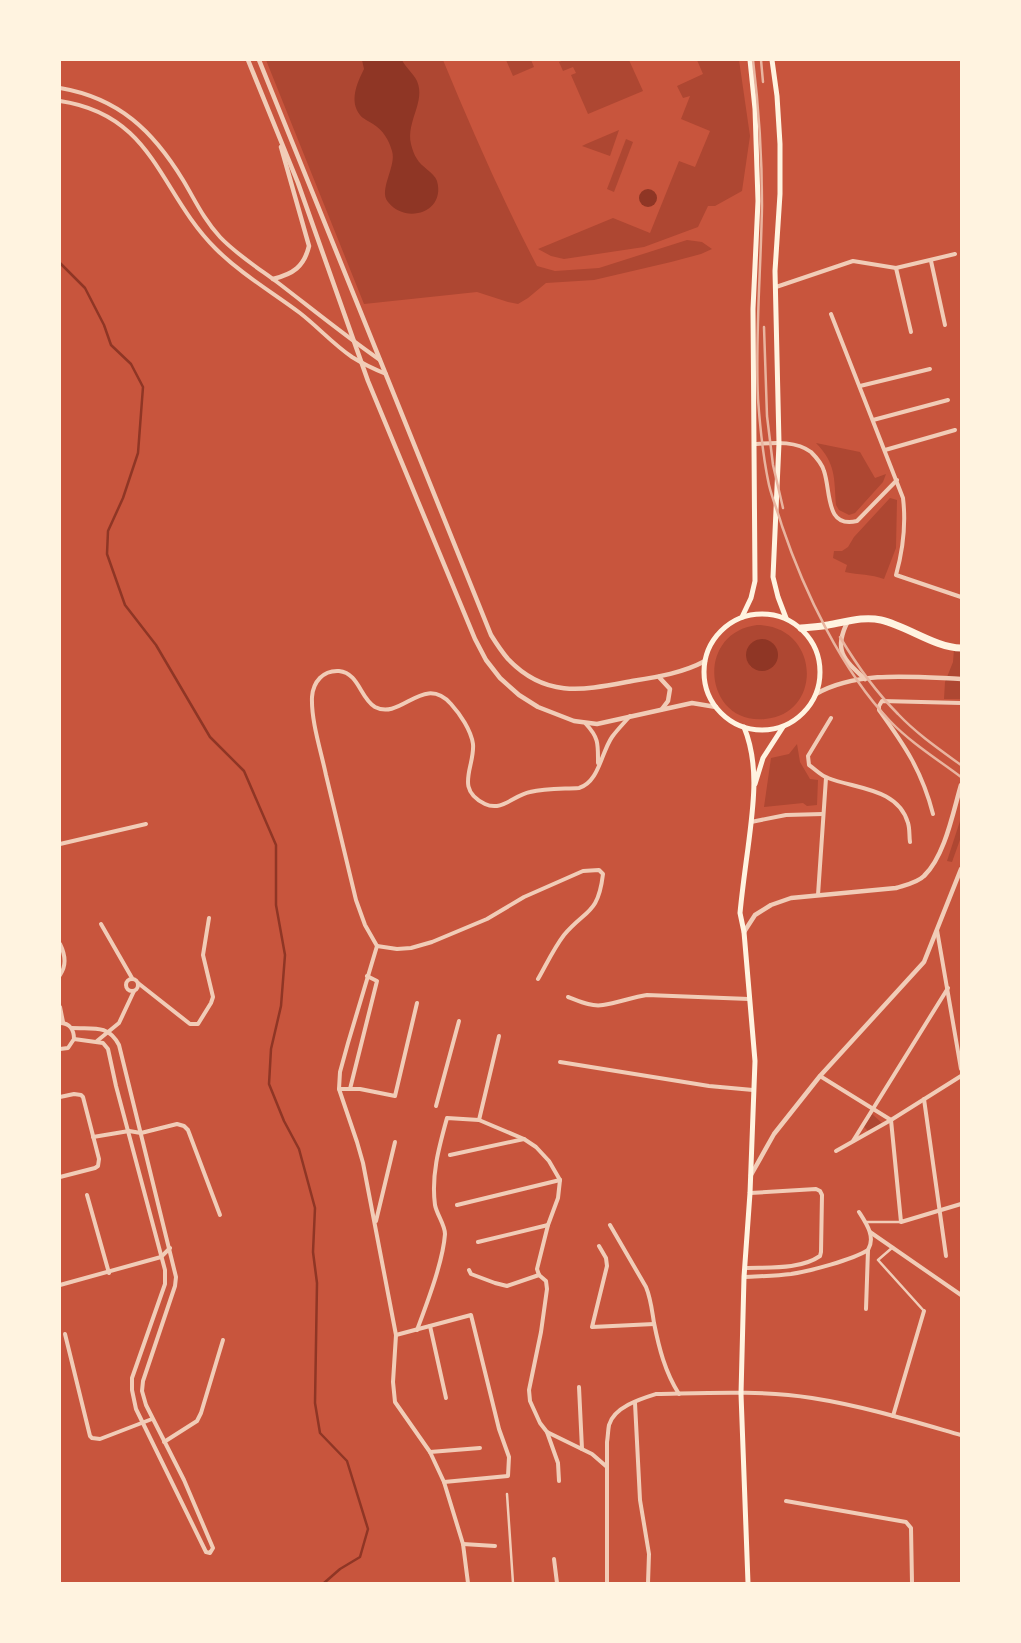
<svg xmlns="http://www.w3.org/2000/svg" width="1021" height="1643" font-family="Bitter,serif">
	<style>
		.green { fill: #ae4732; fill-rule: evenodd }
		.water { fill: #8f3625 }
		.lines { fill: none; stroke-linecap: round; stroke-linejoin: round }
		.stream { stroke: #8f3625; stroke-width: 2.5 }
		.pedestrian { stroke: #f1ccb7; stroke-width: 2.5 }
		.minor { stroke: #f1ccb7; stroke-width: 4 }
		.tertiary { stroke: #f1ccb7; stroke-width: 4.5 }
		.secondary { stroke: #fff3e0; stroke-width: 5 }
		.motorway { stroke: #fff3e0; stroke-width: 7 }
		.rail { stroke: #e9b49f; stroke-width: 2.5 }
	</style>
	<rect width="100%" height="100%" fill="#c8553d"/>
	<g class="green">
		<path d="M266,60H443C472,130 502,199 537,266L555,271L599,268L687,240L702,242L712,249L701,254L671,262L594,280L546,283L528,298L518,304L508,302L477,292L364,304Z"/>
		<polygon points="506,60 531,60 534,67 513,76"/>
		<polygon points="564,60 629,60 643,91 588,114 571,75 576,73 573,67 563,71 559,62"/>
		<polygon points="697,60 739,60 750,136 742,191 715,206 708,206 698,227 644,247 564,259 551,256 538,249 613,218 650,233 679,161 695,167 710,131 681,119 690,96 683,98 677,86 703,74"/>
		<polygon points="619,130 610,156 582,146 586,144"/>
		<polygon points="626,139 633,142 614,192 607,189"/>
		<path d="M816,443L860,452L875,478L886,474L883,482L855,513L849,515L839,510L836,505C834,477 836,464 816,443Z"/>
		<path d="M890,498L897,500L896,548L884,579C871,574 859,575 845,572L847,565L833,558L834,551H842L848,547L854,537Z"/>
		<path d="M757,625C820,625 824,714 765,719C704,725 694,633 757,625ZM759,639C774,639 781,651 775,664L751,667C741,654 749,647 759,639Z"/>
		<polygon points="961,647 961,699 944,699 945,682 953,662 954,649"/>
		<polygon points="797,744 800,762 810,779 818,780 817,805 807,806 803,803 764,807 771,758 789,754"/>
		<polygon points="961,818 961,837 952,862 947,861"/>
		<polygon points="872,1114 882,1123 868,1131 864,1127"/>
	</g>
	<g class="water">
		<path d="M362,60H402C406,68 414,74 417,81C426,102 406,121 411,144C412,148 414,155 417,159C421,167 434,172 437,181C446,212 406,225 388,202C378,190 397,166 392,151C389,140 383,130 373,124C369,121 363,119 360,115C349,101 357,83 364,69Z"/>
		<circle cx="648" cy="198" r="9"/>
		<circle cx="762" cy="655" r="16"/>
	</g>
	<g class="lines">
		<polyline class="stream" points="60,263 85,288 104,325 111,345 131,364 143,387 138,453 123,498 108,531 107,554 125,605 156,645 210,737 244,771 276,845 276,905 285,955 281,1006 271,1049 269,1084 284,1121 299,1149 315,1208 313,1252 317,1283 315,1403 320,1433 347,1461 368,1529 360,1557 340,1569 324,1583"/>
		<g class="pedestrian">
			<polyline points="865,1222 901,1222"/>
			<polyline points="893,1247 878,1260 924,1311"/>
			<polyline points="507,1494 513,1583"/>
		</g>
		<g class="minor">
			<path d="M60,88C119,98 153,131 183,180C195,200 204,220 220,237C236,254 258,268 277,282C311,308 344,335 380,360"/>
			<path d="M60,101C155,115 159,193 216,249C241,274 272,292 300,313C318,327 333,344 352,357C363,364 374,369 386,374"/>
			<polyline points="931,261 945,325"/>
			<polyline points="896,268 911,332"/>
			<polyline points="776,287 853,261 896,268 955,254"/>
			<path d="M831,314L903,498C906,523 903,550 896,575L961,597"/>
			<polyline points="860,386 930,369"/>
			<polyline points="873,420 948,400"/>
			<path d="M754,444C772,443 795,440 811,452C816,457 822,464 824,471C831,491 825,529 857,521L897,480"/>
			<polyline points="885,450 955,430"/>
			<path d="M831,718L808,756L809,765C815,769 821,776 828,778C856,789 898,788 908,823C910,829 909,836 910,842"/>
			<path d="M586,724C599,738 598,744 598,763"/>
			<path d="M933,814C922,771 905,746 879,710V706L882,701L961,703"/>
			<polyline points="751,822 786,815 823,814"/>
			<polyline points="60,844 146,824"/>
			<polyline points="818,895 826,778"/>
			<polyline points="101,924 132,978"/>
			<polyline points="937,930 961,1069"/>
			<path d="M60,944C65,954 67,965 60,975"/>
			<path d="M377,946L365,925L356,900C346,858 336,817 326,775C321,751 311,721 312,697C313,682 323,670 339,671C359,673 360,698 375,707C401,721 423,673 451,704C460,714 471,730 473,744C475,767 454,789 485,804C502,812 514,795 530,792C546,788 563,789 579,788C599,782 601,753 612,737C617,730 624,723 630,716"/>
			<polyline points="377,946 348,1043 340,1072 339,1089 357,1142 363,1163 396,1335 393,1382 395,1402 430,1452 444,1482 463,1544 468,1583"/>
			<path d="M377,946L397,949L411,948L432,942L487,919L524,897L583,871L599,870L603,874C598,915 586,909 564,935C554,948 546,965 538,979"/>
			<circle cx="132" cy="985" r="6"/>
			<polyline points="138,983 190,1024 198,1024 211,1003 213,997 203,955 209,918"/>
			<path d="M568,997C579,1001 591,1007 603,1005C618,1003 632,997 647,995L749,999"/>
			<polyline points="60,1007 63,1022"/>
			<path d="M60,1023C70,1023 74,1030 74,1039L68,1048L60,1049"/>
			<path d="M72,1028C93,1029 108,1024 119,1045L176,1277L175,1286L143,1381L142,1391L146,1405L184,1480L213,1548L210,1553L206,1552L136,1409L132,1390V1378L165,1284V1270L116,1086L108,1049L103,1043L74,1039"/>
			<polyline points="97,1041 119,1023 134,991"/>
			<polyline points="560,1062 709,1086 753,1090"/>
			<polyline points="820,1076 891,1120 901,1222 961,1204"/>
			<polyline points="339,1089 360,1089 395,1096 417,1003"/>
			<polyline points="350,1089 377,981 367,976"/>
			<polyline points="60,1097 74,1094 81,1095 83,1097 99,1159 98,1166 95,1168 60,1177"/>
			<polyline points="924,1099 946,1256"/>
			<polyline points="436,1106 459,1021"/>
			<polyline points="479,1120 499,1036"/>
			<polyline points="93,1137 129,1131 141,1133 177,1124 184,1126 188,1130 220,1215"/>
			<polyline points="853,1141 948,988"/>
			<polyline points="836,1151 891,1120 961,1076"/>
			<polyline points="450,1155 524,1139"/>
			<polyline points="87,1195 109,1273"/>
			<polyline points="457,1205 560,1180"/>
			<polyline points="376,1221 395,1142"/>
			<path d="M610,1225L646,1287C651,1299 652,1311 654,1323C659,1348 665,1372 679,1394"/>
			<polyline points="870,1232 961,1295"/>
			<polyline points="478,1242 548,1225"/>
			<polyline points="599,1246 606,1258 607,1266 592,1327 654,1324"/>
			<path d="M745,1268C768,1267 800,1270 820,1256L821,1252L822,1195L820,1191L816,1189L750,1193"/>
			<polyline points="469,1270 471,1274 495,1283 507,1286 539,1275"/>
			<polyline points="539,1275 546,1281 547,1289 541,1332 529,1390 530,1401 540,1423 547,1432 592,1454 607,1467"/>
			<polyline points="539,1275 537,1269 548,1225 558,1198 560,1180"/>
			<path d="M744,1277C760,1276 776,1276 791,1274C810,1271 852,1260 868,1250C876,1237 866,1223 859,1212"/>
			<polyline points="60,1285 161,1257 170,1248"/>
			<polyline points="866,1309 868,1250"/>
			<polyline points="430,1326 446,1398"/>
			<path d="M417,1330C427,1303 443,1262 445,1234C445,1225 437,1215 435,1205C431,1175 439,1147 447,1118L479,1120L524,1139L536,1147L549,1161L560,1180"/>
			<polyline points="65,1334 90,1436 92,1438 100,1439 152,1419"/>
			<polyline points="396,1335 471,1315 499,1429 509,1457 508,1476 444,1482"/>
			<polyline points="579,1387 582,1449"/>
			<polyline points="635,1403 640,1500 649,1554 648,1583"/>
			<polyline points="893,1416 924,1311"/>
			<polyline points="547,1432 558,1463 559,1481"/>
			<polyline points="164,1442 197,1421 201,1413 223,1340"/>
			<polyline points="430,1452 480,1448"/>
			<polyline points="786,1501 906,1522 911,1528 912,1583"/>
			<polyline points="463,1544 495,1546"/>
			<polyline points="554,1559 557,1583"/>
			<path d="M607,1583V1442C608,1436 608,1430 609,1425C614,1407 640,1399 656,1394C707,1393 761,1390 812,1398C863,1406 912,1421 961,1435"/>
		</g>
		<g class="tertiary">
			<polyline points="248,60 298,183 368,381 475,639 486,660 500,678 519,695 538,707 574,721 597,724 692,703 716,707"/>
			<path d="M259,60L491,635C496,643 502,652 508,659C546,699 584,690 632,681C657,677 683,673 705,661"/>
			<path d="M273,279C293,274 304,267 309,246L281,147"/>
			<path d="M848,621C833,650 843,659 865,679"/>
			<polyline points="659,677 670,689 668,701 662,709"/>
			<path d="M816,694C858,670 915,677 961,679"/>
			<path d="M744,932L755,915L771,905L791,898L896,888C905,885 917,883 924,876C945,856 953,812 961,785"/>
			<polyline points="751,1175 774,1134 820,1076 924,962 961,869"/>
		</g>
		<g class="secondary">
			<polyline points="772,60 777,96 780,144 780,194 775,271 779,443 773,577 778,597 786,618"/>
			<circle cx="762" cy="672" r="58"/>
			<polyline points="742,617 751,598 755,581 753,309 758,201 755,109 750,60"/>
			<path d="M744,727C760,766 753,808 748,848C745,870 742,892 740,913L744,932L755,1061L750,1193L744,1277L741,1394L748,1583"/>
			<polyline points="755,784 763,758 783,727"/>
		</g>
		<path class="motorway" d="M801,628C810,627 819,627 828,625C846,622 863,616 881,620C907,626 936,648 961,648"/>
		<g class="rail">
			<path d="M753,60C759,109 762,157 762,205C761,270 755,334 758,399C760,427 763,457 769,485C772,498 778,512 782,526C804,591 842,671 890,721C911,743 937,759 961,777"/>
			<polyline points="761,60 763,82"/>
			<polyline points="764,327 767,416 773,465 783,508"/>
			<path d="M840,637C856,664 876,692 898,714C917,734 939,749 961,765"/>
		</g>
	</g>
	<rect width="1021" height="1643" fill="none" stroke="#fff3e0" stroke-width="122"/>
</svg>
